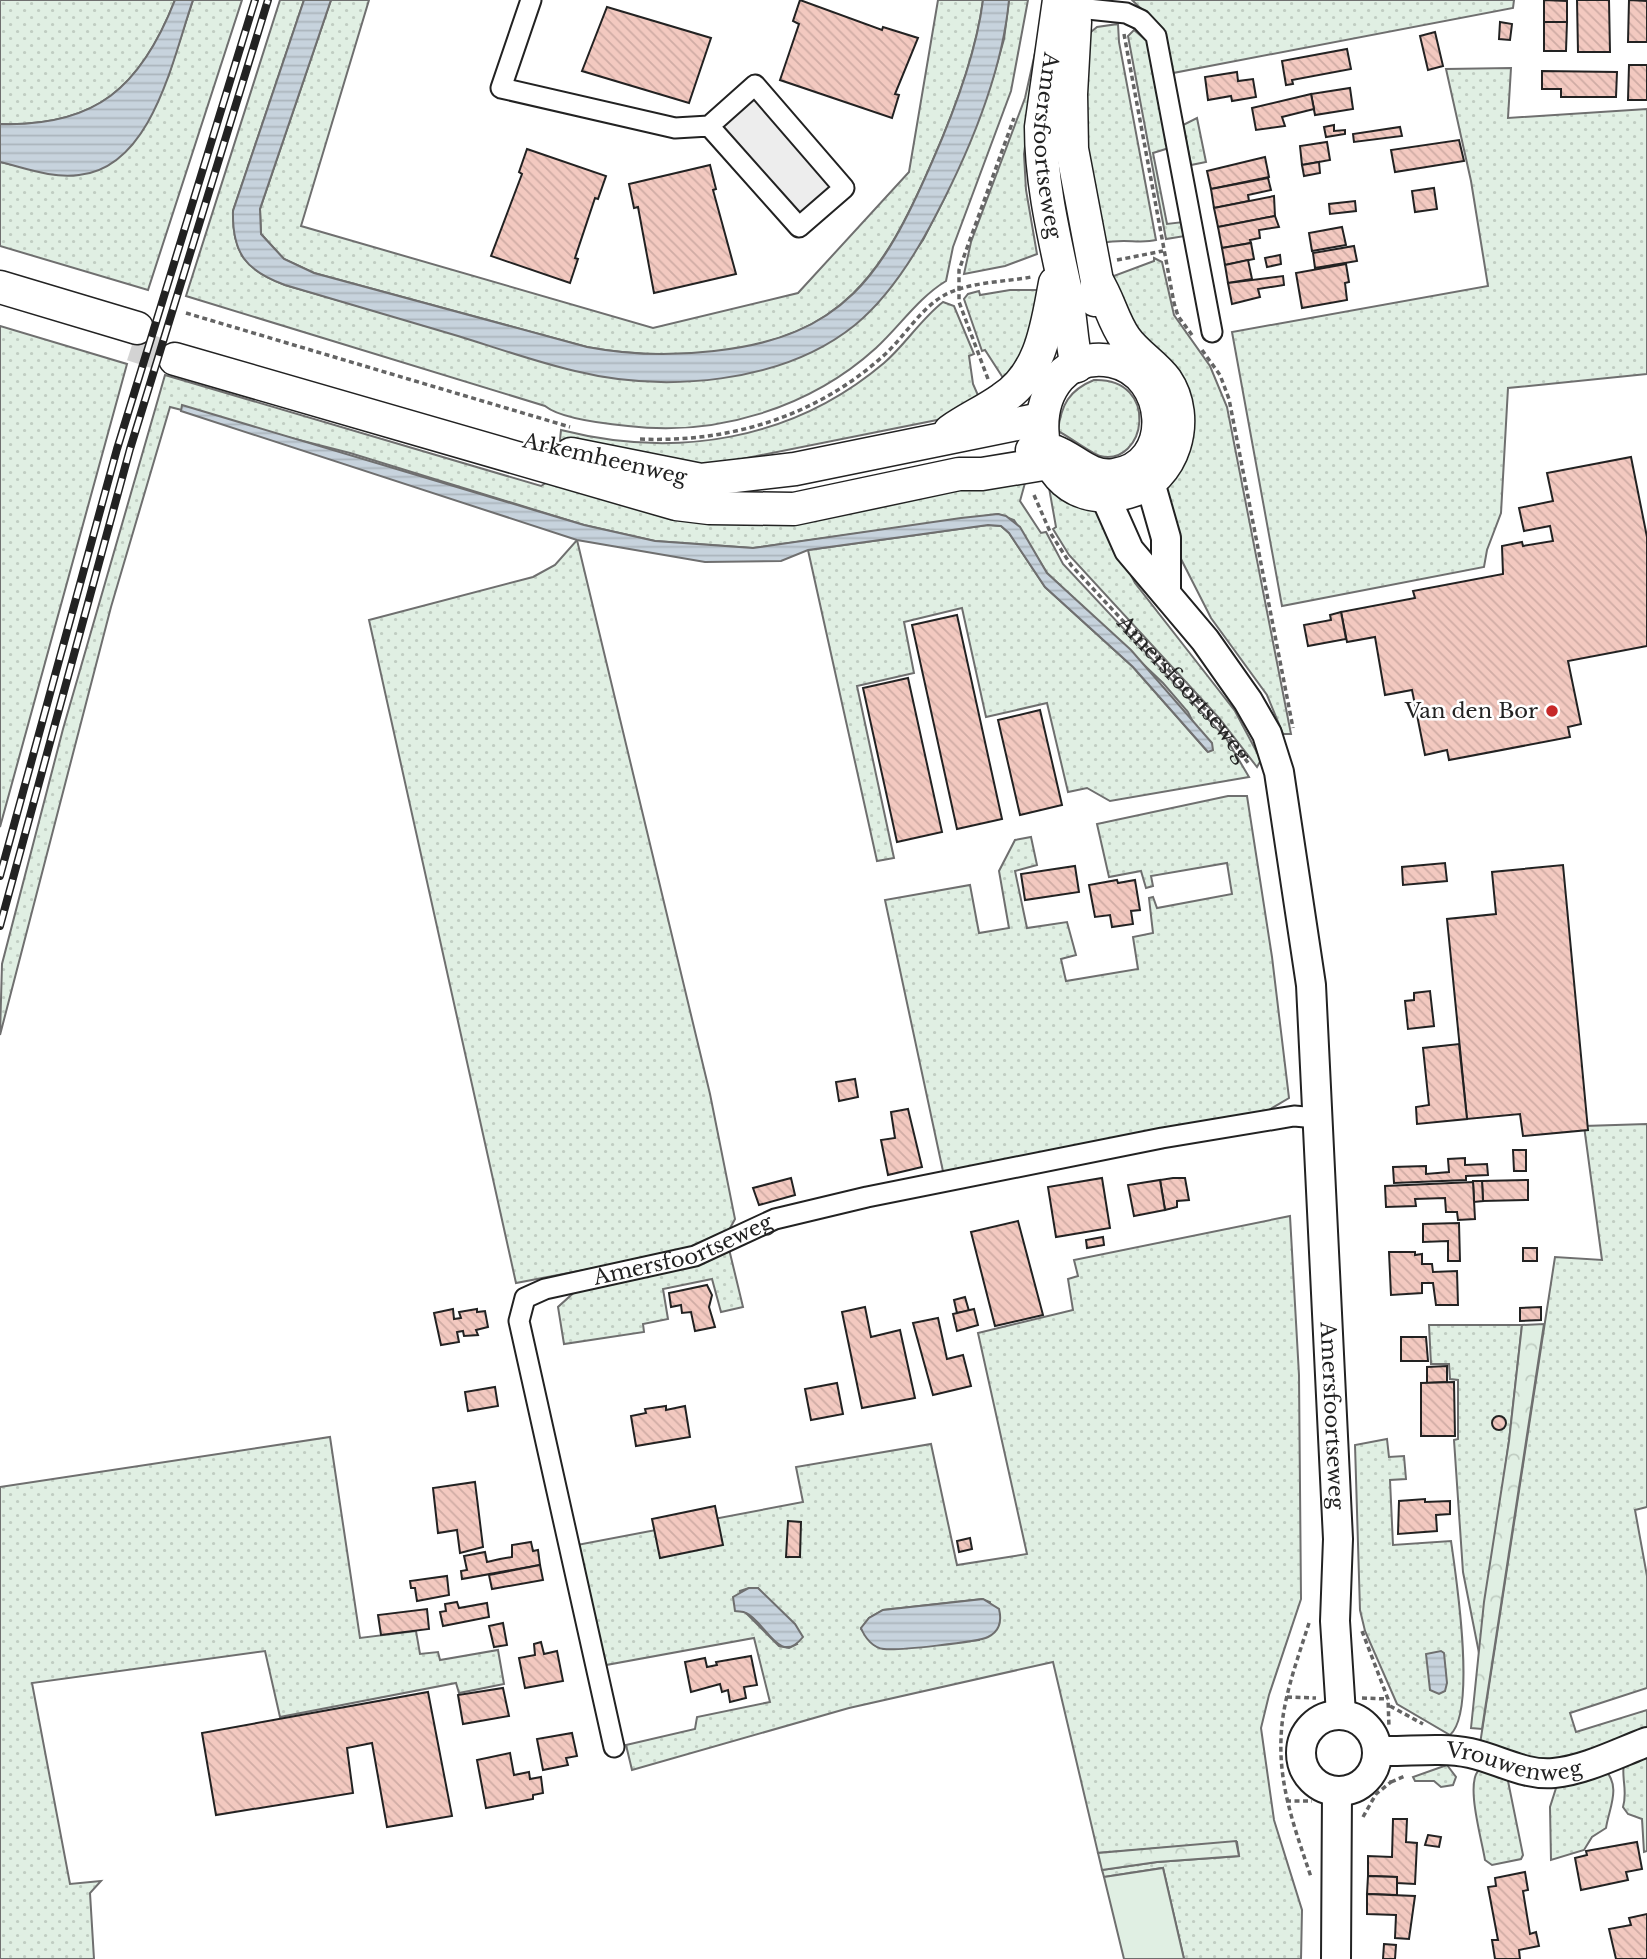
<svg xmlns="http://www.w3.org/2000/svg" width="1647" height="1959" font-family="'Libre Baskerville',serif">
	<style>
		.grass { fill: url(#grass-dots); stroke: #6f6f6f; stroke-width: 2; fill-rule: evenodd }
		.forest { fill: url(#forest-crowns); stroke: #6f6f6f; stroke-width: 2 }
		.green { fill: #e0efe3; stroke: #6f6f6f; stroke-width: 2 }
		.parking { fill: #ededed; stroke: #6f6f6f; stroke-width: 2 }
		.water { fill: url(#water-rules); stroke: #6f6f6f; stroke-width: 2 }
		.building { fill: url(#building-back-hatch); stroke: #222; stroke-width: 2 }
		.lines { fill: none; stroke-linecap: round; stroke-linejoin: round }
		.primary-tunnel { stroke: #d3d3d3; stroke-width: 32; stroke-dasharray: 32 16; stroke-linecap: butt }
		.street-casing { stroke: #222; stroke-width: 23 }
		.secondary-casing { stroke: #222; stroke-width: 32 }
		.primary-casing { stroke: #222; stroke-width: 35 }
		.path { stroke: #646464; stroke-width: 3.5; stroke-dasharray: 5 3.5; stroke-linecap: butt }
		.street { stroke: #fff; stroke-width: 19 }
		.secondary { stroke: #fff; stroke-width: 28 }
		.primary { stroke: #fff; stroke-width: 32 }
		.rail-casing { stroke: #222; stroke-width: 8 }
		.rail { stroke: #fff; stroke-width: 5; stroke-dasharray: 16; stroke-linecap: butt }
		.poi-dot { fill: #c62828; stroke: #fff; stroke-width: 2.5 }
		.labels { text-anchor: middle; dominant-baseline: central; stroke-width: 5; stroke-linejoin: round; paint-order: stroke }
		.street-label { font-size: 21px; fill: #222; stroke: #fff }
		.poi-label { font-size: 21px; fill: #222; stroke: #fff; text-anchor: end }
	</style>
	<defs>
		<pattern id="grass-dots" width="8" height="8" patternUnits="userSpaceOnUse" patternTransform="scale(1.75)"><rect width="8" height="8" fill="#e0efe3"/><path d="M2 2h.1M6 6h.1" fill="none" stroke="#c0cdc2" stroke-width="1.8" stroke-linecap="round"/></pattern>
		<pattern id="forest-crowns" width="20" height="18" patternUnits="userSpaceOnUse" patternTransform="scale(1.75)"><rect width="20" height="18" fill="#e0efe3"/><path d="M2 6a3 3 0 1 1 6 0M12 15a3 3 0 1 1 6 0" fill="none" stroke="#c0cdc2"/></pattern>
		<pattern id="water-rules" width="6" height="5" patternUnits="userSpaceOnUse" patternTransform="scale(1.75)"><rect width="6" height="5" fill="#c7d3dd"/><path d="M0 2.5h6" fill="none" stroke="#abb5bd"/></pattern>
		<pattern id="building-back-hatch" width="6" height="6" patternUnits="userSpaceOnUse" patternTransform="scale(1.75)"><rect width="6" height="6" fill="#f3c9c0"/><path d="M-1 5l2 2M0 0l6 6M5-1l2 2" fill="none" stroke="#d0aca5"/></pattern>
	</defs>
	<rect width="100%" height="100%" fill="#fff"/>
	<g class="grass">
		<path d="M0,0H175C141,87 96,127 0,124Z"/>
		<polygon points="193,0 242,0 148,290 0,246 0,162 58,175 168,77"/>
		<path d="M280,0H304L233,211C232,253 246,271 285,285L601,376L657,381L724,377L755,371L877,304L923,240L946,195L993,78L1004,39L1009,0H1028L1011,91L953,247L946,281C918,298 900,326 876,348C810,408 716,437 628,426C607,424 561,419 545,406L186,296Z"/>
		<path d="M331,0H369L301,226L653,328L798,293L909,172L938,0H983C976,55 954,112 932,162C884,273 842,338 714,352C672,356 629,355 587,347L314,273L284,259L261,234L260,209Z"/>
		<polygon points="1132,0 1514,0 1513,8 1173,73 1159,26"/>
		<path d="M1118,24L1119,42L1156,240C1141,244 1121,238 1104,243L1084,144L1085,37L1097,27Z"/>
		<polygon points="1134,30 1147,41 1169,148 1153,153 1167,224 1183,222 1185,236 1166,239 1128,36"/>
		<polygon points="1039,35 1024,154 1026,190 1037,254 1005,266 964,274 971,242 1025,98"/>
		<polygon points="1511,68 1508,118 1647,109 1647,374 1508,388 1501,513 1487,550 1484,567 1282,606 1232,332 1488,286 1471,181 1446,69"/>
		<polygon points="1197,118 1206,162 1191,165 1183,125"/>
		<polygon points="1154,258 1162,262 1174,315 1210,366 1227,407 1291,734 1283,734 1267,695 1211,618 1180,557 1173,536 1138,336 1111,277 1154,261"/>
		<polygon points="1010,290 1042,290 1041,313 1007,384 985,350 982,351 964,299 968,294 979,291 980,295"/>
		<path d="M943,302L954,306L974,354L969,356L973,384L981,402L942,419L697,468L560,440L561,430C675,459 792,441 884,363C905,345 921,319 943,302Z"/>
		<polygon points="0,326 127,364 0,827"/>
		<polygon points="165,375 541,486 549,481 661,507 1022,478 1025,483 1020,501 1041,533 1046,532 1063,564 1226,738 1249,777 1110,801 1087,788 1068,792 1047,703 986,717 962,608 904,622 914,673 857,686 894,858 877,861 808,550 988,525 1001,526 1009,533 1045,587 1133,667 1208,752 1188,712 1163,683 1047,573 1014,520 998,514 753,548 655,541 584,525 350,453 170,407 111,607 0,1035 2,964 63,729"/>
		<path d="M1094,380C1161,378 1146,467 1100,456C1092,454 1068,436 1058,431C1061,405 1069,390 1094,380Z"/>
		<polygon points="1048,482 1098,511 1135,583 1235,711 1261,760 1257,767 1219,718 1069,555 1053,529 1056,527"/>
		<polygon points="577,540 710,1094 735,1219 729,1230 689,1250 516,1283 369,620 533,577 555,565"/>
		<polygon points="1228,796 1247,796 1272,957 1289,1098 1262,1114 944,1176 885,900 970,885 979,933 1009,928 999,871 1015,840 1031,837 1037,865 1015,871 1027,928 1067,922 1076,955 1061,959 1066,981 1138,969 1133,937 1153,933 1149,898 1153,897 1157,908 1232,894 1227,863 1151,876 1153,886 1146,888 1141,871 1109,877 1097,824"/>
		<path d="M1647,1124V1507L1635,1510L1647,1576V1688L1570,1713L1576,1732L1647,1710V1734C1621,1743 1578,1762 1550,1760C1527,1759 1502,1750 1480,1744L1555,1257L1602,1260L1584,1126Z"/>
		<path d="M1290,1216L1299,1375L1301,1599L1269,1695L1261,1728L1274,1820L1302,1910L1301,1959H1184L1163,1868L1104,1877L1102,1870L1157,1862L1239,1856L1237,1842L1098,1853L1053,1662L849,1708L632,1770L626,1745L695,1729L697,1717L770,1702L754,1638L606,1665L577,1545L803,1502L796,1467L931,1444L957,1565L1027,1554L978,1333L1073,1310L1068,1279L1078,1276L1074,1260ZM749,1588H758L797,1644L789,1648L779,1646L746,1613L740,1591ZM982,1599L990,1602L979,1640L884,1649L874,1645L861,1629L869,1618L883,1610Z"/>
		<polygon points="729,1249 743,1307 721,1312 712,1279 663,1289 668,1319 643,1324 644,1332 564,1344 558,1307 579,1288"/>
		<polygon points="1429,1325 1522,1325 1509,1441 1479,1653 1463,1572 1454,1440 1458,1439 1458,1380 1450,1379 1449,1364 1431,1364"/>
		<polygon points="330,1437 360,1638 416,1631 420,1654 438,1652 440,1660 498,1650 504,1684 459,1693 456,1683 280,1717 265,1651 32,1683 70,1884 101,1881 90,1893 94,1959 0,1959 0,1487"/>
		<path d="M1387,1439L1389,1457L1404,1456L1406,1479L1390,1480L1393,1545L1451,1541C1456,1576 1477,1712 1450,1735L1397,1704L1365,1631L1360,1610L1355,1445Z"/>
		<path d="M1647,1753V1851L1644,1852L1642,1819L1628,1814L1623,1807C1628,1791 1621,1778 1624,1763Z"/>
		<polygon points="1447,1765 1456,1777 1453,1785 1441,1787 1434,1781 1415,1781 1413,1777"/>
		<path d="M1604,1769C1622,1786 1609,1808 1606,1828L1592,1837L1584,1850L1551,1860L1550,1807L1557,1785Z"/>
		<path d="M1479,1770L1506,1777L1508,1781L1523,1855L1521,1859L1492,1865L1485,1860C1482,1840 1465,1783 1479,1770Z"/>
	</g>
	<g class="forest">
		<polygon points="1544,1324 1482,1729 1471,1728 1484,1602 1509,1441 1522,1325"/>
		<polygon points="1236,1841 1239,1856 1157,1862 1102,1870 1098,1853"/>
	</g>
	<polygon class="green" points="1163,1868 1184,1959 1124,1959 1104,1877"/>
	<polygon class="parking" points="755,92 837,188 799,220 716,126"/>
	<g class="water">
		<path d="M175,0H193C173,57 153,167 79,175C53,179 25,168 0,162V124C96,127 141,87 175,0Z"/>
		<path d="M304,0H331L260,209L261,234L284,259L314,273L587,347C629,355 672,356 714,351C844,337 883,275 932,162C954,112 976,55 983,0H1009C1002,74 970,150 936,215C916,254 889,297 855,325C782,384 664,393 575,371C536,362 497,348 458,336C401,319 343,302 285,285C246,271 232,253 233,211Z"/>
		<polygon points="182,405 584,525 655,541 753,548 961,518 998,514 1006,516 1020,527 1047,573 1131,650 1212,743 1213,750 1208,752 1133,667 1045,587 1009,533 1001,526 988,525 808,550 781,561 705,562 577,540 181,411"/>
		<path d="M749,1588H758L795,1624L803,1637C779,1667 766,1622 746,1613C743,1611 739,1612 735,1611L733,1597Z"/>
		<path d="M983,1599L999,1609C1002,1621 1000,1631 988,1637C978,1642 896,1651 884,1649C873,1648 865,1638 861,1628L869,1618L883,1610Z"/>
		<polygon points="1441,1651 1444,1653 1447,1683 1445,1691 1439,1694 1430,1690 1426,1654"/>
	</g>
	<g class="building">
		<polygon points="800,0 882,30 883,27 918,38 895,94 899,95 892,118 780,80 799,24 793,21"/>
		<polygon points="1544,0 1567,1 1567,22 1544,22"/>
		<polygon points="1577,0 1609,0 1610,52 1578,52"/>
		<polygon points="1629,0 1647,1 1647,42 1628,42"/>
		<polygon points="607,7 711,38 689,103 582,71"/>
		<polygon points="1500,22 1512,24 1510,40 1499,39"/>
		<polygon points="1544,22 1567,22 1566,51 1544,51"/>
		<polygon points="1435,32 1443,66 1428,70 1420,36"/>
		<polygon points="1347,49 1351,69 1292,80 1293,84 1286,85 1282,61"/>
		<polygon points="1629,65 1647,65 1647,100 1628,100"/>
		<polygon points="1542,71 1617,72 1616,97 1561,97 1561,89 1542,89"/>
		<polygon points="1237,72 1238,81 1253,79 1256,97 1232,101 1231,96 1208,100 1205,77"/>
		<polygon points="1350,88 1353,109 1315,115 1311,94"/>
		<polygon points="1311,94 1314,109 1282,117 1285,126 1256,130 1252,108"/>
		<polygon points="1334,125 1334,131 1345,130 1345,134 1326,137 1324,127"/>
		<polygon points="1400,127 1402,136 1354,142 1353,134"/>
		<polygon points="1459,140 1464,161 1395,172 1391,150"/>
		<polygon points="1327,142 1330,160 1302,165 1300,146"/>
		<polygon points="527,149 606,176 598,199 595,198 575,258 578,259 570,283 491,256 522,174 519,172"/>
		<polygon points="1265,157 1269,177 1211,189 1207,171"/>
		<polygon points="1319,162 1320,173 1304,176 1302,165"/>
		<polygon points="710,165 716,189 713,190 736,274 654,293 638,207 634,208 629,184"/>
		<polygon points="1268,178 1271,190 1248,195 1249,201 1214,208 1211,189"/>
		<polygon points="1434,188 1437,209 1415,212 1412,191"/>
		<polygon points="1274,196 1275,216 1218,227 1214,208"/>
		<polygon points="1355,201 1356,211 1330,214 1329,204"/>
		<polygon points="1275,216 1279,227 1259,230 1260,238 1250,240 1251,243 1222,248 1218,227"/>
		<polygon points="1342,227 1346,245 1312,251 1309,233"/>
		<polygon points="1251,243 1254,259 1225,265 1222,248"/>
		<polygon points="1354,246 1357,261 1315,268 1313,253"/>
		<polygon points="1280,255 1281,264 1267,267 1265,258"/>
		<polygon points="1248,260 1252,279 1228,283 1225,265"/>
		<polygon points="1346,264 1349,282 1345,283 1347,300 1302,308 1296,273"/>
		<polygon points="1283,276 1284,285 1258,289 1260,297 1232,304 1228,283"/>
		<polygon points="1631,457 1647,537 1647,646 1568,661 1581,724 1568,727 1570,737 1449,760 1447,750 1425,755 1412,690 1385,695 1375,637 1347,642 1341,612 1415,598 1413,591 1503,574 1502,546 1522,542 1523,546 1553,541 1550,526 1524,531 1519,508 1553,501 1547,473"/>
		<polygon points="1341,612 1346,639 1308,646 1304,625 1331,620 1330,615"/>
		<polygon points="957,615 1002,819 957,829 912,625"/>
		<polygon points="908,678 942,832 897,842 863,688"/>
		<polygon points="1040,710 1062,805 1020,815 998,720"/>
		<polygon points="1445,863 1447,881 1403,885 1402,867"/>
		<polygon points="1563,865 1588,1130 1523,1136 1520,1114 1467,1119 1447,919 1496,914 1492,872"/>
		<polygon points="1075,866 1079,892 1025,900 1021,874"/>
		<polygon points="1117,880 1118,883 1135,880 1140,910 1131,911 1133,924 1112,927 1110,915 1095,917 1089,885"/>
		<polygon points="1430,991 1434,1026 1408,1029 1405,1001 1414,1000 1414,993"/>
		<polygon points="1459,1044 1467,1119 1417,1124 1416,1107 1429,1105 1423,1048"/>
		<polygon points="855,1079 858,1097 839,1101 836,1082"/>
		<polygon points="908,1109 922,1167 888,1175 881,1140 895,1138 891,1112"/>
		<polygon points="1513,1150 1526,1150 1526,1171 1514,1171"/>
		<polygon points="1465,1158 1465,1165 1487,1164 1488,1175 1466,1176 1466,1180 1394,1183 1393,1167 1426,1166 1426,1174 1449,1172 1448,1159"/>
		<polygon points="791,1178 795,1195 759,1205 753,1188"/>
		<polygon points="1102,1178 1110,1228 1056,1237 1048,1187"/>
		<polygon points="1173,1178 1185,1178 1189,1200 1177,1201 1177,1207 1165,1210 1160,1180"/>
		<polygon points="1160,1180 1165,1210 1134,1216 1128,1185"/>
		<polygon points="1528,1180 1528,1200 1483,1201 1482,1181"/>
		<polygon points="1482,1181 1483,1201 1474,1202 1473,1181"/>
		<polygon points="1473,1182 1475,1219 1458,1220 1457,1212 1446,1212 1445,1198 1415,1199 1416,1206 1386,1207 1385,1186"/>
		<polygon points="1018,1221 1043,1315 995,1326 971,1232"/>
		<polygon points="1459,1223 1460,1261 1448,1261 1448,1241 1423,1242 1423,1224"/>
		<polygon points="1103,1237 1104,1245 1087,1248 1086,1240"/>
		<rect x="1523" y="1248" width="14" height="13"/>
		<polygon points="1389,1252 1415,1252 1415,1255 1422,1254 1422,1264 1432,1264 1433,1272 1457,1271 1458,1305 1436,1305 1433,1283 1422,1283 1422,1293 1391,1295"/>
		<polygon points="707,1285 712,1295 709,1307 715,1327 695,1331 691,1312 682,1313 681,1305 671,1307 669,1293"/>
		<polygon points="965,1297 969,1311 957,1313 954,1300"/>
		<polygon points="865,1307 871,1337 900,1330 915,1398 862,1408 842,1312"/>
		<polygon points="1541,1307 1541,1320 1520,1321 1520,1308"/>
		<polygon points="453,1309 454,1319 461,1318 459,1312 477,1309 477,1312 485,1311 488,1327 476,1330 478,1335 464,1336 463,1331 457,1332 459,1342 441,1345 434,1313"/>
		<polygon points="974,1309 978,1325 957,1331 953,1314"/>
		<polygon points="938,1318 947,1359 963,1355 971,1386 933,1395 913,1323"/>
		<polygon points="1401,1337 1426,1337 1428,1361 1401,1361"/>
		<polygon points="1447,1366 1447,1382 1427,1383 1427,1367"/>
		<polygon points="1454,1382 1455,1436 1421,1436 1421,1383"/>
		<polygon points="837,1383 843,1414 811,1420 805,1389"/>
		<polygon points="495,1387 498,1406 468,1411 465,1392"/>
		<polygon points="666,1406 666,1410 685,1406 690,1437 636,1446 631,1416 646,1413 645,1409"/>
		<circle cx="1499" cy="1423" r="7"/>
		<polygon points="475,1482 483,1547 460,1553 457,1530 438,1533 433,1488"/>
		<polygon points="1425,1499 1425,1502 1450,1501 1450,1514 1436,1515 1437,1531 1398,1534 1399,1501"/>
		<polygon points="715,1506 723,1545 660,1558 652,1519"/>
		<polygon points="788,1521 801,1522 800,1557 786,1557"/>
		<polygon points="970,1538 972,1549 959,1552 957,1541"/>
		<polygon points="531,1542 533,1551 538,1550 540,1565 462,1579 461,1571 467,1570 464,1556 485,1552 487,1562 500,1559 512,1557 512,1545"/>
		<polygon points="540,1565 543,1580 492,1589 489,1575"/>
		<polygon points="447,1576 449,1595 417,1601 415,1588 411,1588 410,1581"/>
		<polygon points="457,1602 459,1608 487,1603 489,1617 443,1626 440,1612 446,1611 445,1604"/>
		<polygon points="427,1609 429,1629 381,1635 378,1615"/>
		<polygon points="503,1623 507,1645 494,1647 489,1626"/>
		<polygon points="541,1642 544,1654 557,1651 563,1681 525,1688 519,1658 535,1655 534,1644"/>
		<polygon points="751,1656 757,1685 744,1687 746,1698 730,1702 728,1690 722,1692 720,1684 691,1692 685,1662 705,1658 707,1667 717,1665 716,1662"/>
		<polygon points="503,1688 509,1716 463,1724 458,1695"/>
		<polygon points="428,1692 452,1816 387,1827 372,1743 347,1748 353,1793 216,1815 202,1733"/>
		<polygon points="572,1733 577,1756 566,1758 568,1765 543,1770 537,1739"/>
		<polygon points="510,1753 514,1775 529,1772 530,1779 541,1777 543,1793 533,1795 533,1799 486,1808 477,1760"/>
		<polygon points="1393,1819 1407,1819 1406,1842 1417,1843 1415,1884 1397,1883 1397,1877 1368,1876 1368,1856 1392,1857"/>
		<polygon points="1428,1835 1441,1837 1439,1847 1425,1845"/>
		<polygon points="1637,1842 1642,1869 1626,1872 1628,1880 1581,1890 1575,1858 1587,1855 1586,1851"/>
		<polygon points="1525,1872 1528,1890 1523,1891 1530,1934 1536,1932 1539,1946 1519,1950 1520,1959 1495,1959 1492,1940 1498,1940 1488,1887 1496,1886 1495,1878"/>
		<polygon points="1368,1876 1397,1877 1397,1895 1367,1894"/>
		<polygon points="1367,1894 1415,1896 1409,1939 1395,1938 1396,1915 1367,1914"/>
		<polygon points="1647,1914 1647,1959 1616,1959 1609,1929 1631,1925 1629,1918"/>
		<polygon points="1384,1944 1396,1945 1395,1959 1383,1959"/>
	</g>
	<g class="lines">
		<polyline class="primary-tunnel" points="132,345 175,359"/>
		<defs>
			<g id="street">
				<polyline points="531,0 501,88 675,128 709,126 755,85 844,188 799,227 709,126"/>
				<polyline points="1059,6 1126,13 1141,20 1156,36 1212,332"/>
				<path id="s2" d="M614,1747L519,1321L525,1298L545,1289L695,1256L775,1219L867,1197L1162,1138L1294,1116L1317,1118"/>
			</g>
			<g id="secondary">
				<polyline points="1150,482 1166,538 1166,591"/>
				<path id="s3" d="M1105,496L1129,550L1205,640L1248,701L1267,734L1279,772L1311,985L1338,1539L1335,1621L1341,1714"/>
				<circle cx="1339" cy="1753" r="38"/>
				<path id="s4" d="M1378,1751C1409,1752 1440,1747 1470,1753C1498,1759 1525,1776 1554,1773C1585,1770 1618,1753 1647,1742"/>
				<polyline points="1336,1959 1337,1791"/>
			</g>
			<g id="primary">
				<path id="s5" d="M1059,0L1041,127C1041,183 1054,236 1066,292C1071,316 1071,342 1077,366"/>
				<polyline points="1075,22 1071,94 1072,149 1097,281 1095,300"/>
				<polyline points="0,287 137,328"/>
				<polyline points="175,359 676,504 709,508 794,509 959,474 982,474 1049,463"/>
				<path d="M950,431C967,419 985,411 1002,399C1042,373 1047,325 1055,283"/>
				<path d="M1032,450C1065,442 1081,480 1114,475C1177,466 1170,373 1112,361C1018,343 1015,521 1128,492C1175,480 1192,418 1166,380C1154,364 1136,354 1125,338C1113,321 1109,300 1097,281"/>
				<polyline points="571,454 701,480 795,469 1041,419"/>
			</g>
		</defs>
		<use href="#street" class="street-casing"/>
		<use href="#secondary" class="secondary-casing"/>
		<use href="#primary" class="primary-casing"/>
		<g class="path">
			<polyline points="1124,34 1174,303 1178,316 1192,335"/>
			<polyline points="1117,260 1163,251"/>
			<polyline points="186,313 570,427"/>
			<polyline points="1202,350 1220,375 1229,399 1293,728"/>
			<polyline points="988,379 959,302 959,270 1014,118"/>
			<path d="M640,439C728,443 815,417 882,357C903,339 919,310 943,296C966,282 1005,282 1031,277"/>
			<path id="s1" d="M1034,495L1051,534L1071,565L1217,722L1249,764"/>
			<path d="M1309,1623C1297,1661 1282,1700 1281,1739C1279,1788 1296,1832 1311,1877"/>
			<polyline points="1362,1631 1388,1699 1389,1727"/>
			<polyline points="1287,1697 1316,1698"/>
			<polyline points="1362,1698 1388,1699"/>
			<polyline points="1390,1706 1423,1724"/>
			<polyline points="1391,1782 1405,1776"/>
			<polyline points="1286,1801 1312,1801"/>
			<polyline points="1363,1817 1376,1794 1391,1782 1391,1777"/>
		</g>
		<use href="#street" class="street"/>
		<use href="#secondary" class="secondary"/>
		<use href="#primary" class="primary"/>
		<defs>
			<g id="rail">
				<polyline points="0,876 117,449 255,0"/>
				<polyline points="0,926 130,449 268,0"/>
			</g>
		</defs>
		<use href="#rail" class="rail-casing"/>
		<use href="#rail" class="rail"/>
	</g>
	<circle class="poi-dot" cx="1552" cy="711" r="7"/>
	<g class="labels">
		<g class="street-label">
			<text stroke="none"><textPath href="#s5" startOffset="147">Amersfoortseweg</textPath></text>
			<text transform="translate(605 459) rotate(13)">Arkemheenweg</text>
			<text stroke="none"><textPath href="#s1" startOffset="247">Amersfoortseweg</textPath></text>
			<text stroke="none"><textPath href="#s2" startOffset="626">Amersfoortseweg</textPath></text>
			<text stroke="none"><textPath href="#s3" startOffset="976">Amersfoortseweg</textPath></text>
			<text stroke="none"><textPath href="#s4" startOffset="138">Vrouwenweg</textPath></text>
		</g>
		<g class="poi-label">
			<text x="1538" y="711">Van den Bor</text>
		</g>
	</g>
</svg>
